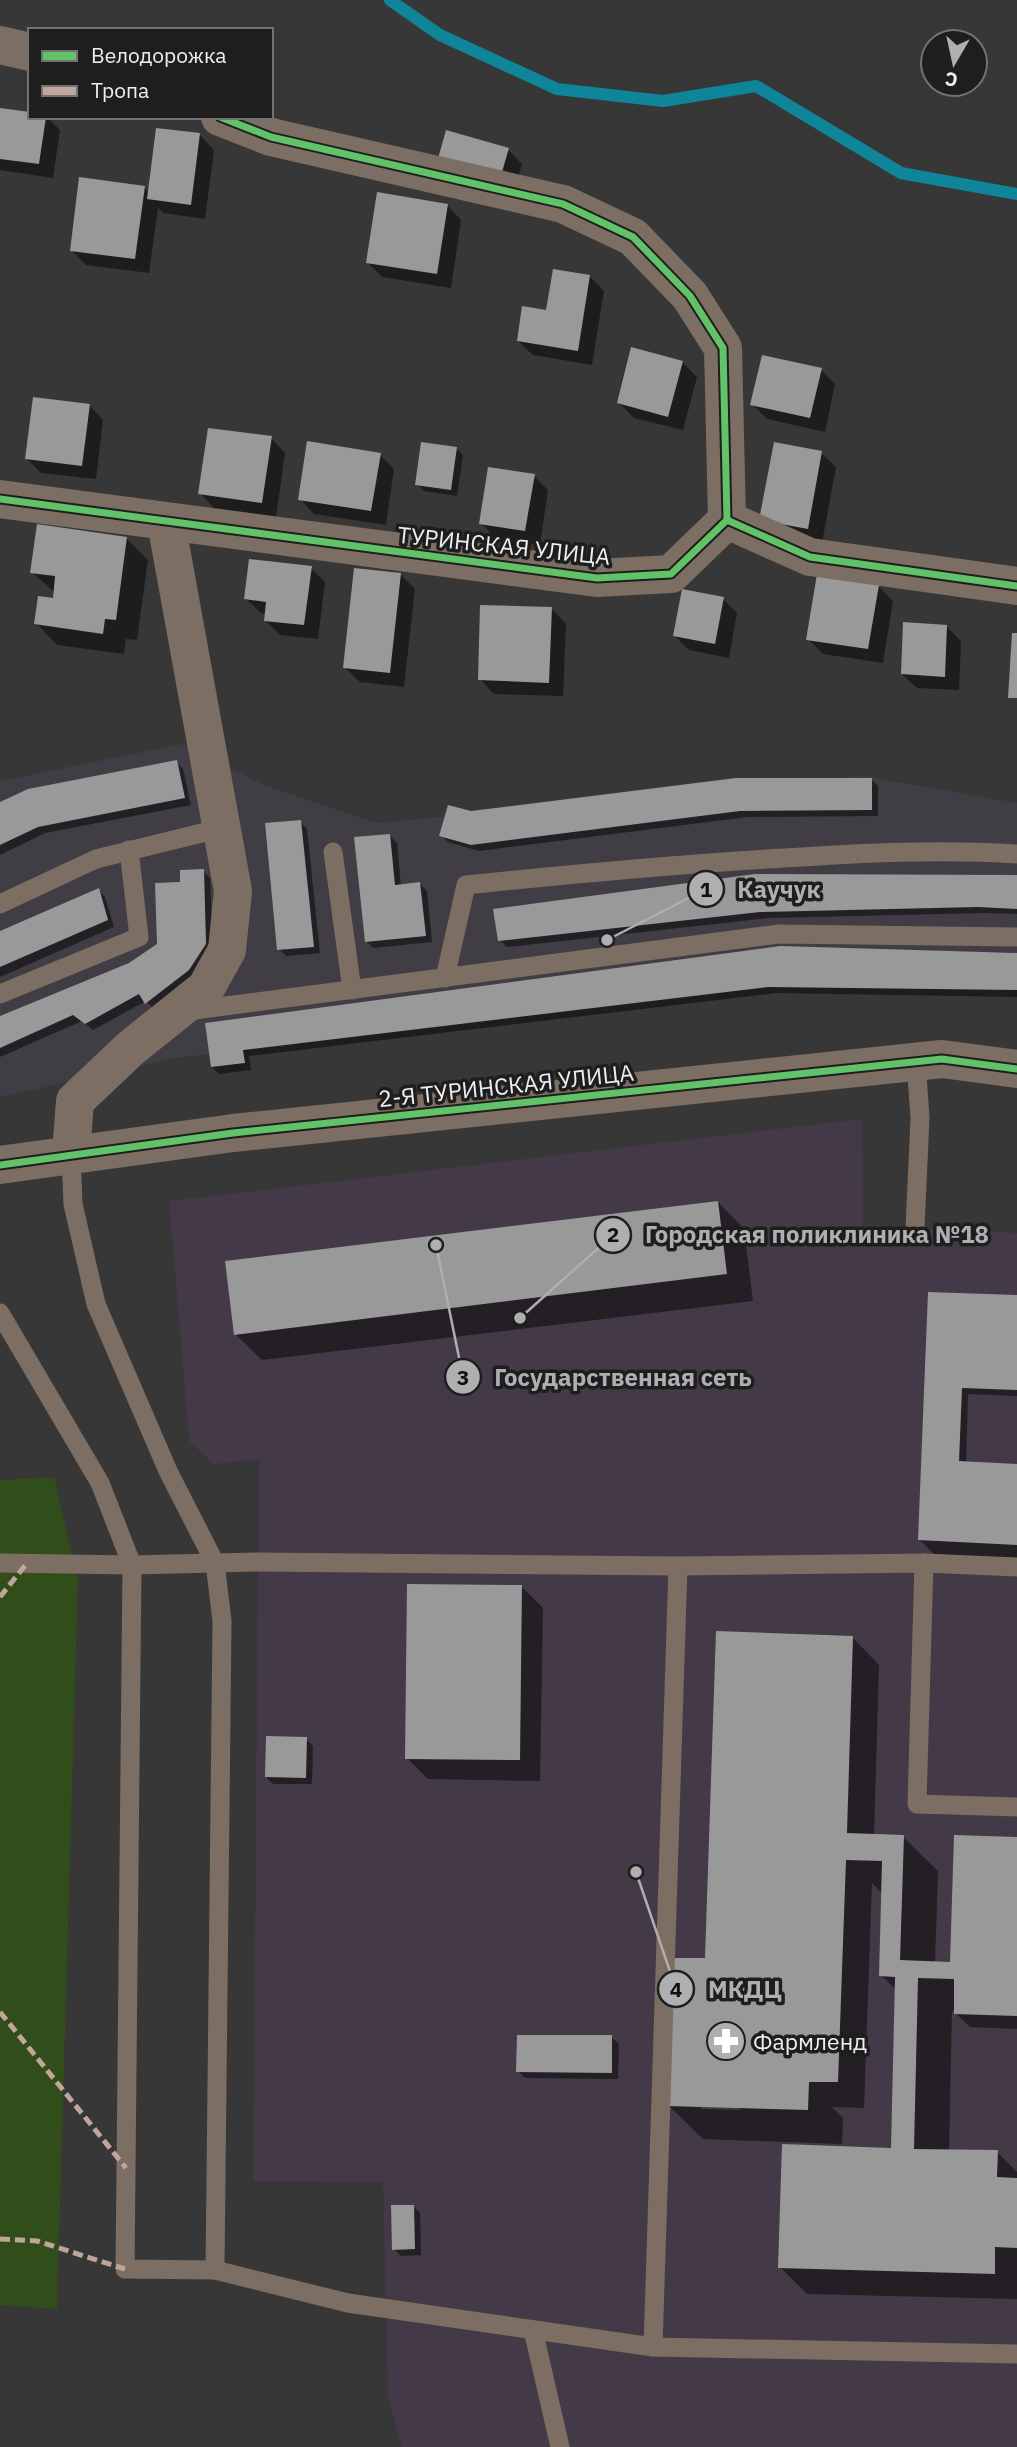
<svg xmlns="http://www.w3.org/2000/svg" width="1017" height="2447" font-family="'IBM Plex Sans',sans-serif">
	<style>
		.built { fill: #403d45 }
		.medical { fill: #443946 }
		.green { fill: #314d19 }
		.shadow { fill: #0007; fill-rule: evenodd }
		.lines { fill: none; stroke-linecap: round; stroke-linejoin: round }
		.stream { stroke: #0e8598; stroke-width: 12 }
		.building { fill: #99999a }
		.service { stroke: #7c6e62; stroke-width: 19 }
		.minor { stroke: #7c6e62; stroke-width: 38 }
		.tertiary { stroke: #7c6e62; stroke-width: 38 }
		.quiet { stroke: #c0a59a; stroke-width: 5; stroke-dasharray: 10 5; stroke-linecap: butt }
		.cycleway-casing { stroke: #1e1e1f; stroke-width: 11 }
		.cycleway { stroke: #61c268; stroke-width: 7 }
		.labels { text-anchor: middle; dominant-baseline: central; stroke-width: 7; stroke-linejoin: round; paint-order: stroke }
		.street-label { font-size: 23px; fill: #efeef0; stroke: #1e1e1f }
		.poi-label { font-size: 23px; fill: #efeef0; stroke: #1e1e1f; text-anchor: start }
		.leader { fill: none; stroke: #afaeb0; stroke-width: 2.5 }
		.callout-dot { fill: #afaeb0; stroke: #1e1e1f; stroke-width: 2.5 }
		.mark-label { font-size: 21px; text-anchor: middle; font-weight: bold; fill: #111 }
		.callout-label { font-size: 24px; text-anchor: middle; font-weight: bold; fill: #afaeb0; stroke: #1e1e1f; stroke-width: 7; stroke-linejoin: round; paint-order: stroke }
	</style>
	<rect width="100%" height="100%" fill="#373738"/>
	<polygon class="built" points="182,744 264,785 377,823 863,776 1017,803 1017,990 768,987 176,1058 0,1097 0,781"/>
	<polygon class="medical" points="862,1119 863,1226 1017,1233 1017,2447 402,2447 388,2398 383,2182 253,2181 259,1459 213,1464 189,1441 169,1201"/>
	<polygon class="green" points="54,1477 78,1580 57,2309 0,2305 0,1480"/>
	<g class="shadow">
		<polygon points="0,109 30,117 47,117 60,130 53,178 0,170"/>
		<polygon points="200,135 214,150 205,219 163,213 158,208 149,273 86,265 71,250 144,187 149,193"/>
		<polygon points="508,150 522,164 514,193 439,161"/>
		<polygon points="447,205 461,220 451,288 382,277 367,262"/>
		<polygon points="589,276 604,291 592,365 533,355 518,341 547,312"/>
		<polygon points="682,362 697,377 683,430 634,418 619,403"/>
		<polygon points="821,370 835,384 825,432 767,419 752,404"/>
		<polygon points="89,405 103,420 96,479 41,473 27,459"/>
		<polygon points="271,438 285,453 276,517 214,508 200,493"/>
		<polygon points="456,448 463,455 457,496 424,491 417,484"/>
		<polygon points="821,453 836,467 822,543 776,534"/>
		<polygon points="380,455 394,469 386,525 314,514 300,499"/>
		<polygon points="534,476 548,490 540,545 496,538 481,523"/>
		<polygon points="126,538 148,560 137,640 126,639 124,654 57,645 36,623 54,600 55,593 32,572"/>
		<polygon points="311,568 325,582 318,639 280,635 265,620 266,614 261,613 246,599"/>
		<polygon points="400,574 415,589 404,687 360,682 345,668"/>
		<polygon points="878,586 893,601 883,663 823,654 808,639"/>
		<polygon points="723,599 737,613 729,658 689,650 675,636"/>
		<polygon points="552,609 566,624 563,696 494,694 480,679"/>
		<polygon points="947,627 961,641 959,690 917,688 902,674"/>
		<polygon points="176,762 183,769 191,805 45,833 0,855 0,804"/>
		<polygon points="871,779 878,786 878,816 748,817 479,851 448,842 441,835 471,813"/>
		<polygon points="300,822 307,829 320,953 286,956 279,949"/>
		<polygon points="390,836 397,843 401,886 420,884 427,891 432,942 373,948 366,941"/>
		<polygon points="203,871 210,878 213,951 196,977 154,1009 146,1001 93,1030 82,1021 0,1057 0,1018 130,965 159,945 182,884"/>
		<polygon points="1017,877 1017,914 986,913 768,918 507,947 500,940"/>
		<polygon points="99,891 105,897 114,927 0,977 0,933"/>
		<polygon points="780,948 1017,953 1017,997 776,993 249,1056 251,1070 219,1074 212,1067 207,1025"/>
		<polygon points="718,1202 744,1229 753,1301 262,1360 235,1334"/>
		<polygon points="930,1294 1017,1297 1017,1396 968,1394 966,1464 1017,1466 1017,1558 934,1554 920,1540"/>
		<polygon points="522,1587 543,1608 540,1781 428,1779 407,1758"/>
		<path d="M853,1638L879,1665L874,1836L903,1837L938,1871L935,1963L952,1964L1017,1839V2029L970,2027L952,2010L949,2151L997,2152L1017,2172V2299L807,2294L780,2267L892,2149L897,1991L881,1975L883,1894L872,1883L864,2108L832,2107L843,2118L842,2144L703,2139L668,2105L707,1960ZM701,2105L740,2106V2110L701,2109Z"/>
		<polygon points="306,1739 313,1746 312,1784 273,1784 266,1777"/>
		<polygon points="611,2037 619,2044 618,2079 525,2078 518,2071"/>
		<polygon points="413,2206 420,2213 421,2255 401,2256 394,2249"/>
	</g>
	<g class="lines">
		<polyline class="stream" points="390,0 440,35 557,89 663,101 756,86 901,173 1017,194"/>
	</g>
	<g class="building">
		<polygon points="0,108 30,112 30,117 46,117 39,164 0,159"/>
		<polygon points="156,128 200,133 191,205 147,199"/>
		<polygon points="446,130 509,148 500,179 437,162"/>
		<polygon points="79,177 145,186 135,259 70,251"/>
		<polygon points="377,192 448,204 437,274 366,263"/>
		<polygon points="553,269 590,275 578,351 517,341 522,306 546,310"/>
		<polygon points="631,347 683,361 668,417 617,403"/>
		<polygon points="762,355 822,368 810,418 750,405"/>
		<polygon points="33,397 90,404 82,466 25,459"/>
		<polygon points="208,428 272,436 262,503 198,494"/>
		<polygon points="307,441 381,453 371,511 298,500"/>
		<polygon points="421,442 457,447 451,490 415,485"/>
		<polygon points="774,442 822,451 808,529 759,520"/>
		<polygon points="488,467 535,474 525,531 479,524"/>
		<polygon points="37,524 127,537 116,620 105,619 103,634 34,624 38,596 53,598 55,576 30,573"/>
		<polygon points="249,559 312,566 304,625 264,621 266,602 244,599"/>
		<polygon points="354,568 401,573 390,673 343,668"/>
		<polygon points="817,574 879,585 868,649 806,640"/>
		<polygon points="682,589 724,597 715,644 673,636"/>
		<polygon points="480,605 552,607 549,683 478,680"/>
		<polygon points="903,622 947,625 945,677 901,674"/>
		<polygon points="1012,633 1017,633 1017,698 1008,698"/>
		<polygon points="177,760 185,798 38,827 0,845 0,802 28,789"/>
		<polygon points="736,778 872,778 872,810 740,811 471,845 439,836 448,805 471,811"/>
		<polygon points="301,820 314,947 277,950 265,823"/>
		<polygon points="390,834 395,885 420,882 426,936 365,942 354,837"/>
		<polygon points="204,869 206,944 189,970 145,1004 139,994 85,1024 73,1015 0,1048 0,1016 129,963 157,944 155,883 180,882 180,870"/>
		<polygon points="755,874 1017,875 1017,909 978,907 760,912 498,941 493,909"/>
		<polygon points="99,888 108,920 0,967 0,931"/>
		<polygon points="780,946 1017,953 1017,990 768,987 243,1050 245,1063 211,1067 205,1023"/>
		<polygon points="718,1201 727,1274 234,1335 225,1261"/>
		<polygon points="928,1292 1017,1295 1017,1390 962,1388 959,1461 1017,1464 1017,1545 918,1540"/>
		<polygon points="407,1584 522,1585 520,1760 405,1759"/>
		<polygon points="716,1631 853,1636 847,1833 904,1835 900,1960 950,1962 954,1835 1017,1837 1017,2016 954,2014 954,1979 918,1978 914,2149 998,2150 997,2177 1017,2178 1017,2248 995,2247 995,2274 778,2268 782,2144 891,2148 895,1977 879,1976 882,1861 846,1860 838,2082 809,2082 808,2110 666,2106 671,1958 705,1958"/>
		<polygon points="266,1736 307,1737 306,1778 265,1777"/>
		<polygon points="517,2035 612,2035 612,2073 516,2072"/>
		<polygon points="391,2205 414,2205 415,2249 392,2250"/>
	</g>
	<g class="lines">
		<g class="service">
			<polyline points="333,852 352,990"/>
			<polyline points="0,904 96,859 222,828"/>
			<path d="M445,978L466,885C572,874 678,864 784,858C862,853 939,849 1017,854"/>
			<polyline points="0,994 139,937 129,850"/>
			<polyline points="187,1011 779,934 1017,937"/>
			<polyline points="71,1154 73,1204 96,1304 168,1471 215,1563 222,1621 215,2270"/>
			<polyline points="915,1228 920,1118 916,1061"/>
			<polyline points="0,1313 100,1483 132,1565 125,2269 215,2270 348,2303 653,2347 1017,2354"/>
			<polyline points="0,1563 132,1565 258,1562 678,1566 924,1563 1017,1567"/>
			<polyline points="924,1563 917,1804 1017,1807"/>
			<polyline points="533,2330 560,2447"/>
			<polyline points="653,2347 678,1566"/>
		</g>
		<g class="minor">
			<polyline points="0,45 30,52"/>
			<polyline points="220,117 271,137 563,204 633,237 690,296 723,348 727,520"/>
			<polyline points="0,499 597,578 671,574 727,520 810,557 1017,586"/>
			<polyline points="71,1154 75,1101 131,1048 206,988 227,950 233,891 166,522"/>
		</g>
		<polyline class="tertiary" points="0,1165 233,1133 942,1059 1017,1069"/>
		<g class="quiet">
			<polyline points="0,1597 27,1563"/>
			<polyline points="0,2012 126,2168"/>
			<polyline points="0,2239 37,2241 125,2269"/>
		</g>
		<defs>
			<g id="cycleway">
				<polyline points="220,117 271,137 563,204 633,237 690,296 723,348 727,520"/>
				<polyline points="0,499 597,578 671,574 727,520 810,557 1017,586"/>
				<polyline points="0,1165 233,1133 942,1059 1017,1069"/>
			</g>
		</defs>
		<use href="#cycleway" class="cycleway-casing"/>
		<use href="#cycleway" class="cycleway"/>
	</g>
	<defs>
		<symbol id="pharmacy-disc" viewBox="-11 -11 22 22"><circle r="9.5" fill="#afaeb0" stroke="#1e1e1f"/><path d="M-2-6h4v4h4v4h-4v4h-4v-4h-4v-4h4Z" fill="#fff"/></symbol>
	</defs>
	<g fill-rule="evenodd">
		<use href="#pharmacy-disc" x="704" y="2019" width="44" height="44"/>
	</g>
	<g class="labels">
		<g class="street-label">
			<text transform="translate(504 545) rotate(6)">ТУРИНСКАЯ УЛИЦА</text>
			<text transform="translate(506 1085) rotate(-6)">2-Я ТУРИНСКАЯ УЛИЦА</text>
		</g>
		<g class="poi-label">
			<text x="753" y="2041">Фармленд</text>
		</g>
	</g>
	<path class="leader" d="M607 940L706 889M520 1318L613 1235M436 1245L463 1377M636 1872L676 1989"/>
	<g class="callout-dot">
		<circle cx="607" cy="940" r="7"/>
		<circle cx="520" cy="1318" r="7"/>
		<circle cx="436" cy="1245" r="7"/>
		<circle cx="636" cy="1872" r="7"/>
		<circle cx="706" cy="889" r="18"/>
		<circle cx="613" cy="1235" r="18"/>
		<circle cx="463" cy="1377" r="18"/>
		<circle cx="676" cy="1989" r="18"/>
	</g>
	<g class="mark-label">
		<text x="706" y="897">1</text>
		<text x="613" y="1242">2</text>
		<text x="463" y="1385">3</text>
		<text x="676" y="1997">4</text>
	</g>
	<g class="callout-label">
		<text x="779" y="898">Каучук</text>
		<text x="817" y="1243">Городская поликлиника №18</text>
		<text x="623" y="1386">Государственная сеть</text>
		<text x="745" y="1998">МКДЦ</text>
	</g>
	<rect x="28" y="28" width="245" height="91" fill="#1e1e1f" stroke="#727173" stroke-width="2"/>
	<rect x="42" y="51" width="35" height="10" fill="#61c268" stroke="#727173" stroke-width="2"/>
	<text x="91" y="63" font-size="21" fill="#efeef0">Велодорожка</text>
	<rect x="42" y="86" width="35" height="10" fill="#c0a59a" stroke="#727173" stroke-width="2"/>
	<text x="91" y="98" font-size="21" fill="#efeef0">Тропа</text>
	<g transform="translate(954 63) rotate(189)"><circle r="33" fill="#1e1e1f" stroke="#727173" stroke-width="2"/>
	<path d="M0-5L12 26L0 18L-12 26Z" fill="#afaeb0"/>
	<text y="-10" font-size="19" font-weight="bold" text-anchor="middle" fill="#efeef0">С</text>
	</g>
</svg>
